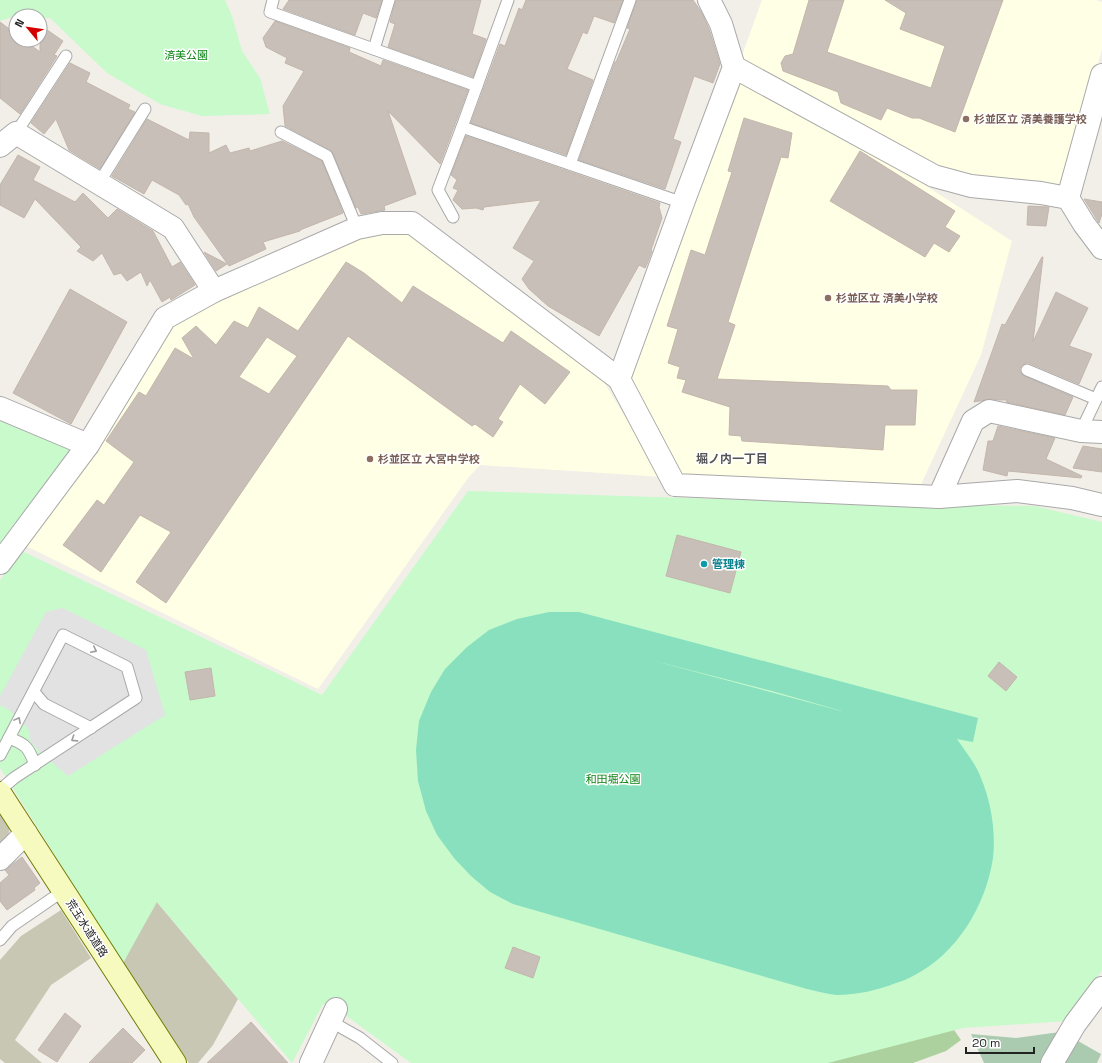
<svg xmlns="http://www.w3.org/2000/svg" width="1102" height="1063" font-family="'Space Grotesk','Noto Sans JP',sans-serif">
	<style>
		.education { fill: #ffffe5 }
		.construction { fill: #c7c7b4 }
		.forest { fill: #add19e }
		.cemetery { fill: #aacbaf }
		.park { fill: #c8facc }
		.pitch { fill: #88e0be; fill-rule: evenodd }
		.parking { fill: #e2e2e2 }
		.building { fill: #c7bfb8; stroke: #c4b6ab; fill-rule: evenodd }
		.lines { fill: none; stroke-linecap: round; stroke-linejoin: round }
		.lane-casing { stroke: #a9a9a9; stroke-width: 13 }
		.street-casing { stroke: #a9a9a9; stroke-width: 24 }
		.secondary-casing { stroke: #707d05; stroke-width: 24 }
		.lane { stroke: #fff; stroke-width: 11 }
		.street { stroke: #fff; stroke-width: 22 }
		.secondary { stroke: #f7fabf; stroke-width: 22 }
		.oneway { stroke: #9c9c9c }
		.education-dot { fill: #8d6e63; stroke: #fff; stroke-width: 1.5 }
		.culture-dot { fill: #0f9aa8; stroke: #fff; stroke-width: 1.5 }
		.labels { text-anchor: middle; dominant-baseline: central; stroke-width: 3; stroke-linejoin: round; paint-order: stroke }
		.park-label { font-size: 11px; fill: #0c8416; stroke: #fff }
		.education-label { font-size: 11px; font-weight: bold; fill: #785e54; stroke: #fff; text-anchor: start }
		.culture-label { font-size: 11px; font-weight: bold; fill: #0d838f; stroke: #fff; text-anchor: start }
		.street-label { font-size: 11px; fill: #222; stroke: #fff }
		.neighbourhood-label { font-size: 12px; font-weight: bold; fill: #555; stroke: #fff }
	</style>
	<rect width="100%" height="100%" fill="#f2efe9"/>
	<g class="education">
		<polygon points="762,0 1096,0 1102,2 1102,49 1064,189 960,177 740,61"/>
		<polygon points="736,80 856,141 1012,241 981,355 917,493 681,474 631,381"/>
		<polygon points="392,233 407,234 599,374 662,477 480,465 468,478 318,689 26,546 172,322 354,236 367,238"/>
	</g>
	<g class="construction">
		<polygon points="0,811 10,827 7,841 0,848"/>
		<polygon points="156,901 238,999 213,1045 198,1063 189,1063 123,963"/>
		<polygon points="61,910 91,958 51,985 15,1040 42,1063 5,1063 0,1059 0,960 21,936"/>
	</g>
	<polygon class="forest" points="945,1017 961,1040 946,1051 913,1063 709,1063"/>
	<g class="cemetery">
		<polygon points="1060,1032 1040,1063 984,1063 971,1034 1016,1038"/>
		<polygon points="1078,1041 1101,1054 1097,1063 1064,1063"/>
	</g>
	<g class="park">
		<polygon points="0,0 225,0 232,16 242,51 260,78 270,114 202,116 160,104 107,73 50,18 40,18 40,16 16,16 16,17 12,17 0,21"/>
		<polygon points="0,415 74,447 0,553"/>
		<polygon points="468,491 910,505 1035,506 1102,522 1102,970 1068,1021 963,1028 828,1063 411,1063 345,1015 336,1009 323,1004 292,1063 157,902 123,963 0,768 0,580 22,551 322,695"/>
	</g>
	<path class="pitch" d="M549,612H579L978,718L973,742L957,739C965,751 976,764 981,778C991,802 996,831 993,858C986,905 957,954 913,976C908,979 902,981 896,983C879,990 856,995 837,995C827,994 817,991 807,989L513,904L490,892L471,876L454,858L437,835L426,811L418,781L416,750L419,721L431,692L445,669L467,647L489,630L517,619ZM647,659L772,691L842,711H841Z"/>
	<polygon class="parking" points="63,608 146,650 165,715 68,776 38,750 29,739 30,732 26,726 11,711 0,705 0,696 46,612"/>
	<g class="building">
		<polygon points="289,0 382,0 376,18 363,13 355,35 283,9"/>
		<polygon points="396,0 481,0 472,34 486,39 473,77 388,47 395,24 390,22"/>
		<polygon points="526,0 623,0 614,23 594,16 587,34 583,32 567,69 593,80 566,155 471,123 500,44 505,46 519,8 522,10"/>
		<polygon points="637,0 693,0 702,13 709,29 720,64 713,83 694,76 673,139 681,142 665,189 579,160 615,62 616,62 630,29 627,28"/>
		<polygon points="809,0 844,0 827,52 931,88 945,46 900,29 906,13 885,0 1003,0 955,132 919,118 912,118 887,108 881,120 841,103 838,92 783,71 781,63 785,56 793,54"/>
		<polygon points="275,21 350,48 349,52 381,66 383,60 468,90 440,164 388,111 416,194 384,206 385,210 361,214 358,207 356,208 333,153 330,150 285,126 283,106 304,71 285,63 287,58 266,47 263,38"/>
		<polygon points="0,22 16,34 16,40 24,40 40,52 40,25 63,41 54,55 57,56 20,114 0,98"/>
		<polygon points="70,63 90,73 86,82 130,105 128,109 135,112 100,169 69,150 56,119 44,134 31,123"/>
		<polygon points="744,118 792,133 788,158 781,157 728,322 735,325 717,379 888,386 891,390 917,390 915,425 885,425 883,450 742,441 741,436 729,435 730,407 682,392 686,380 677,378 680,367 668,363 678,329 667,326 691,250 705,255 732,172 728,171"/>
		<polygon points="147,119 189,140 190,132 209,133 209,153 226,145 230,153 249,148 250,151 282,141 322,161 343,213 300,230 300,231 263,242 266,249 229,266 194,217 188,204 186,205 179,195 152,180 144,194 112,176"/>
		<polygon points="466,136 660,203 659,207 662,218 651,250 652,251 647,264 645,268 639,265 599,336 548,306 529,289 522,279 534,261 513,248 541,200 484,207 483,210 476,208 462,209 453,200 458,190 453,188 457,180 451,175"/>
		<polygon points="860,151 955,211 945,227 960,236 949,252 934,243 925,257 830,201"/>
		<polygon points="18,155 40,167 33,180 75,202 83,193 108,218 117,209 153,231 172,267 180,262 195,285 171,300 170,297 162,302 150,280 147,286 141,272 127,281 121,273 114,275 102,253 93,261 77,251 81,247 35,199 24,218 0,205 0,185"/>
		<polygon points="1084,199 1102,202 1102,214 1099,223"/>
		<polygon points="1028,206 1049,207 1046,226 1027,225"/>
		<polygon points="204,252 227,264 216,271"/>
		<polygon points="1042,257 1043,257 1033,342 1056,292 1088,308 1069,346 1092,354 1079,384 1029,363 1026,363 1022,365 1020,368 1020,371 1022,375 1024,376 1073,397 1065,415 1006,402 1007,400 999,400 991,399 974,402 1002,324 1005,325"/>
		<path d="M346,262L364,273L402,303L413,286L503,343L511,331L570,372L545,404L520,384L498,419L503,422L493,437L475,424L472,426L348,336L166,603L136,582L171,532L140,515L101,572L63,545L97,500L104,505L134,462L106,441L139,392L146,396L175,348L194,359L182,338L196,326L216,345L234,321L248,328L259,307L298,331ZM267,337L297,356L269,394L239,377Z"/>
		<polygon points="70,289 127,322 71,424 13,393"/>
		<polygon points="998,426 1055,438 1046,459 1082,476 1081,478 1008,471 1007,476 983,470 988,441 993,441"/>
		<polygon points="1083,446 1102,449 1102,472 1073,468"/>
		<polygon points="677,535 741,552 730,593 666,576"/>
		<polygon points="999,662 1017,677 1006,691 988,676"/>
		<polygon points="211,668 215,696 190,700 185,672"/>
		<polygon points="22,857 40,883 34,888 35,890 7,910 0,901 0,883 9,875 5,870"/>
		<polygon points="513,947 540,957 533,978 505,968"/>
		<polygon points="65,1013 81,1026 57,1062 38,1050"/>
		<polygon points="251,1022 288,1063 207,1063"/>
		<polygon points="123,1028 145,1050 132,1063 89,1063"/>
	</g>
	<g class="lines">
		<defs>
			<g id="lane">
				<polyline points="273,0 270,12 477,86"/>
				<polyline points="374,49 389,0"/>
				<polyline points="462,127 683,203"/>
				<polyline points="281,132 327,156 357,228"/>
				<polyline points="16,133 66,56"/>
				<polyline points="570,164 630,0"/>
				<polyline points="99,183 145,109"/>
				<polyline points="453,217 438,190 462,127 508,0"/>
				<polyline points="1027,370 1096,399"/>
				<polyline points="1081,431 1102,387"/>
				<polyline points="34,692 44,704 91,728"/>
				<path d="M9,738C26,744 29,748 35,765"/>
				<polyline points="0,755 63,635 127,667 136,698 14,778 0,790"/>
				<polyline points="0,940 12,926 63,891"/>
				<polyline points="330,1021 360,1038 392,1063"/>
			</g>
			<g id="street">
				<polyline points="734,67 934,176 971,186 1041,193 1068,198 1084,224 1102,248"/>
				<polyline points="0,146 16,133 173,228 214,291"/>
				<polyline points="1068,198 1102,75"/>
				<polyline points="619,379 683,203 734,67 721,24 709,0"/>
				<polyline points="0,408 88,445"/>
				<polyline points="939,497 973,421 989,411 1081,431 1102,432"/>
				<polyline points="0,563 88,445 165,318 214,291 357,228 382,223 412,223 619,379 675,485 939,497 1017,491 1072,498 1102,505"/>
				<polyline points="0,859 26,833"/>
				<polyline points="311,1063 336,1009"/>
				<polyline points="1052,1063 1075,1024 1102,988"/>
			</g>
			<polyline id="secondary" points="0,793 175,1063"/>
		</defs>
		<use href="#lane" class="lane-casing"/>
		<use href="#street" class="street-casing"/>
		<use href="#secondary" class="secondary-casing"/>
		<use href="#lane" class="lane"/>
		<use href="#street" class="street"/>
		<use href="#secondary" class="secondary"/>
	</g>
	<defs><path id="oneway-chevron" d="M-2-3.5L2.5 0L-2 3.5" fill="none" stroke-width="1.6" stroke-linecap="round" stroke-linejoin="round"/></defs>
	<g class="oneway">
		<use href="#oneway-chevron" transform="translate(94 650) rotate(26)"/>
		<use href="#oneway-chevron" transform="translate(18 720) rotate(-62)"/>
		<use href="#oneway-chevron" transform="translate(74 739) rotate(147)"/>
	</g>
	<g class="education-dot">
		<circle cx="966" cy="119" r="4"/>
		<circle cx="828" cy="298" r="4"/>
		<circle cx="370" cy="459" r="4"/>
	</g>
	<circle class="culture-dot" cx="704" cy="564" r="4"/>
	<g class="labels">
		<g class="park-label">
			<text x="186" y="55">済美公園</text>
			<text x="613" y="779">和田堀公園</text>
		</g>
		<g class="education-label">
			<text x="974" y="119">杉並区立 済美養護学校</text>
			<text x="836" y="298">杉並区立 済美小学校</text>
			<text x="378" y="459">杉並区立 大宮中学校</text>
		</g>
		<g class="culture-label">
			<text x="712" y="564">管理棟</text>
		</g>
		<g class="street-label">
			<text transform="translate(87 928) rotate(57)">荒玉水道道路</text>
		</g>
		<g class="neighbourhood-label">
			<text x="732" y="459">堀ノ内一丁目</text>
		</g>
	</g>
	<g transform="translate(28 28) rotate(299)"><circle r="19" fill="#ffffff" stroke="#a7a7a7"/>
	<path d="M0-3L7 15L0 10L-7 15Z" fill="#d40000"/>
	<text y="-6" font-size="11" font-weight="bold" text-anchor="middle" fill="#222222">N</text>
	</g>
	<path d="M966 1047v6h68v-6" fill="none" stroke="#222222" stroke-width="2"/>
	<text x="972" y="1047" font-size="12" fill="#222222" stroke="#ffffff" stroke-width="3" paint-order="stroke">20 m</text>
</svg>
